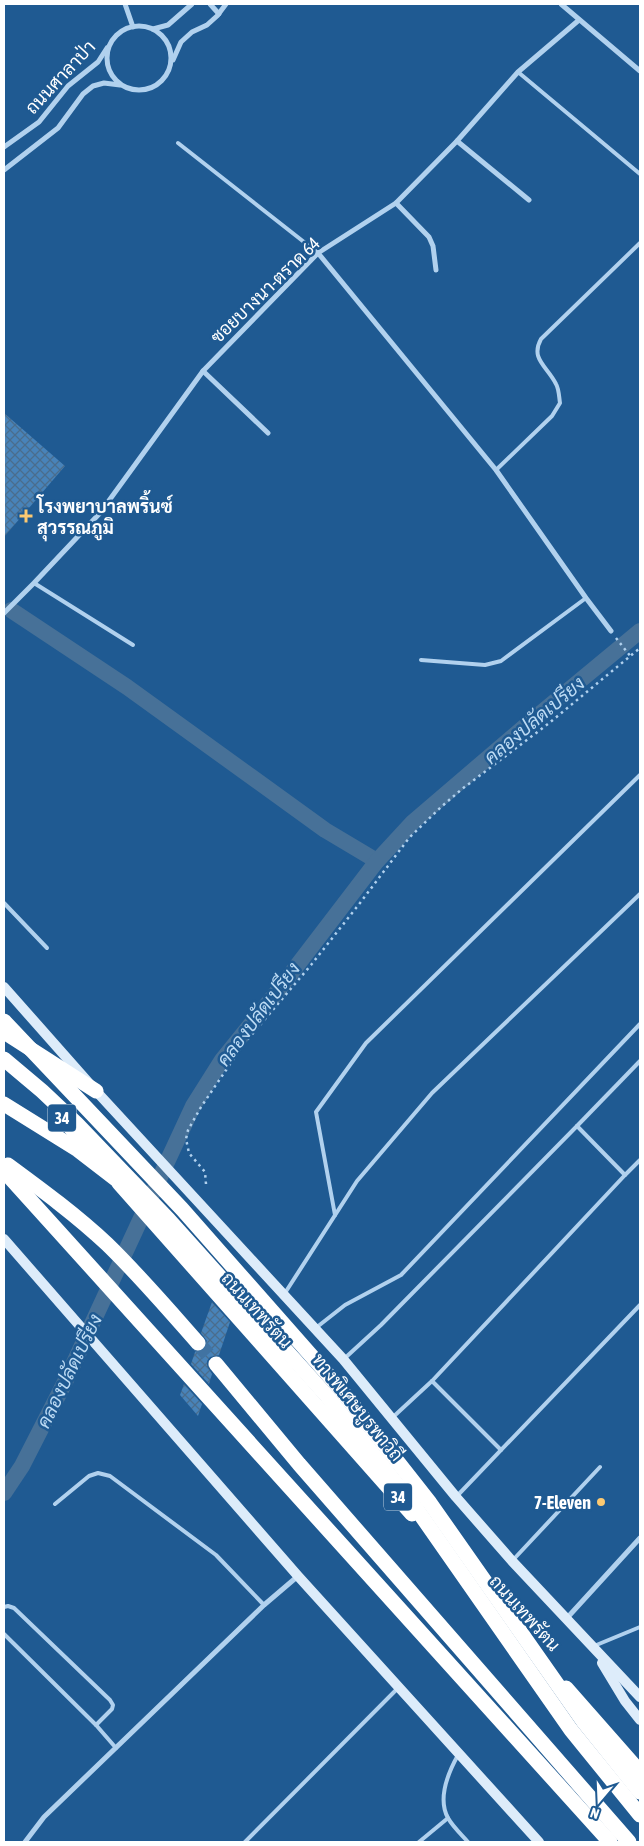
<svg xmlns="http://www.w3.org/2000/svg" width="644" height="1846" font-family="'Asap Condensed',Sarabun,sans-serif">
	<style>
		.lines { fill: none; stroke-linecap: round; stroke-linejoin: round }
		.canal { stroke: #477198; stroke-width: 16 }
		.building { fill: url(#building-cross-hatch) }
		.highway-tunnel { stroke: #4173a2; stroke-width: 15; stroke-dasharray: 15 8; stroke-linecap: butt }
		.path { stroke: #b1d1ee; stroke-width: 2.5; stroke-dasharray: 2.5 4; stroke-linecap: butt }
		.lane { stroke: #b1d1ee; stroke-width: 4 }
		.street { stroke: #b1d1ee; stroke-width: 5 }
		.secondary { stroke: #ddecfa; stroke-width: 10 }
		.highway { stroke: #fff; stroke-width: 15 }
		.highway-bridge { stroke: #fff; stroke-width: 15 }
		.poi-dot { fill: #fcc971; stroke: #1f5a92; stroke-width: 2 }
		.labels { text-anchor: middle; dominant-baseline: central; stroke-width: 5; stroke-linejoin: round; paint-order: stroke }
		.shield { fill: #1f5a92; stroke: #bccede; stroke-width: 1 }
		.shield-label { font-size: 16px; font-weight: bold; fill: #fff }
		.street-label { font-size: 18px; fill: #fff; stroke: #1f5a92 }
		.poi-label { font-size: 18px; font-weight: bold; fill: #fff; stroke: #1f5a92; text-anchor: start }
		.water-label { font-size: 19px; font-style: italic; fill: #bddbf4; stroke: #1f5a92 }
	</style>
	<defs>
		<pattern id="building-cross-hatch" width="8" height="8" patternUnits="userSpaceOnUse" patternTransform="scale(1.25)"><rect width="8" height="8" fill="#4883b9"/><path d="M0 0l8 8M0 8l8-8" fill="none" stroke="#4a6d8d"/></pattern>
	</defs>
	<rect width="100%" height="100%" fill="#1f5a92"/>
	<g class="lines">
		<g class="canal">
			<polyline points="11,610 127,687 325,830 377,861"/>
			<polyline points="4,1493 22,1466 66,1380 193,1106 222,1060 273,997 377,861 413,822 524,727 640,631"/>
		</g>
	</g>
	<g class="building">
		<polygon points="4,413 65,466 4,537"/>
		<polygon points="212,1302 230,1322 219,1355 210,1357 207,1361 207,1366 212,1374 209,1384 191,1364 195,1352 204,1350 207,1346 207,1341 201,1333"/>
		<polygon points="184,1384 202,1404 198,1416 180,1395"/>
	</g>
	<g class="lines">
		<polyline class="highway-tunnel" points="198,1343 216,1364"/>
		<g class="path">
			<polyline points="616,638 631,657"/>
			<polyline points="206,1184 205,1172 189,1153 186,1139 188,1130 201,1107 243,1045 311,965 360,903 409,838 441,807 462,789 548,724 640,648"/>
		</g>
		<g class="lane">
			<polyline points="518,72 640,174"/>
			<polyline points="178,143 318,253"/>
			<path d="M496,470L552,416L560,403C559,397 559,389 556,384C547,366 530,359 541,339L640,243"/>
			<polyline points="34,583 133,645"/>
			<polyline points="421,660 485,665 501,661 586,598"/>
			<polyline points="4,903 47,948"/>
			<polyline points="577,1126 640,1061"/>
			<polyline points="335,1215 316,1112 366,1043 640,775"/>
			<polyline points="285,1293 357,1181 432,1093 640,894"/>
			<polyline points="317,1327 345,1305 401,1275 640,1024"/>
			<polyline points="345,1358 381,1325 577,1126 625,1175 640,1160"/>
			<polyline points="432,1381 501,1450"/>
			<polyline points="392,1418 432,1381 625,1175"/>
			<polyline points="457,1496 640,1305"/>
			<polyline points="55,1504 89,1476 98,1473 110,1476 216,1555 264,1605"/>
			<polyline points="513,1560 600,1467"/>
			<polyline points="4,1607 8,1606 14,1608 110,1700 113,1705 112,1709 96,1725"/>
			<polyline points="4,1634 96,1725 116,1748"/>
			<polyline points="594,1646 640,1627"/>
			<path d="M458,1755C448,1773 437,1798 448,1818C453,1827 462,1835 468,1842"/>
			<polyline points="245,1842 398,1688"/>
			<polyline points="419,1842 448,1818"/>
		</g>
		<g class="street">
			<polyline points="125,4 133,27"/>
			<polyline points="210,4 219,14"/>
			<polyline points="561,4 640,71"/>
			<circle cx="139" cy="58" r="32"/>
			<polyline points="153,29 168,25 192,4"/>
			<polyline points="173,60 181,42 192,32 207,25 217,16 226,4"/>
			<polyline points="457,141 529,200"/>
			<polyline points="4,147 39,122 68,86 98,62 107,48"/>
			<polyline points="4,170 58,128 83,94 93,86 104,83 120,85"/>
			<polyline points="396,203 429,237 433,246 436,270"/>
			<polyline points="318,253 496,470 586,598 611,631"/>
			<polyline points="203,371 268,433"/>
			<polyline points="4,613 34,583 100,513 203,371 318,253 396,203 457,141 518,72 579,20"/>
			<polyline points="567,1618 640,1538"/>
			<polyline points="25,1842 44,1817 264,1605 298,1576"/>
		</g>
		<g class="secondary">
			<polyline points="4,987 96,1091 343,1359 456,1497 512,1561 640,1697"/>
			<polyline points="4,1239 298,1576 539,1842"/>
			<polyline points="602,1663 625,1701 640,1720"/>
		</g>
		<g class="highway">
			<polyline points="4,1032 96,1091"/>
			<polyline points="61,1117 104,1165"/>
			<path d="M8,1165C42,1190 76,1215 107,1244C139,1275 168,1309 198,1343"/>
			<polyline points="4,1171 610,1842"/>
			<polyline points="119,1183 412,1514"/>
			<polyline points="216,1364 299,1464 629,1842"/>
			<polyline points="566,1688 640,1772"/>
		</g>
		<g class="highway-bridge">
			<polyline points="4,1021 182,1209 338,1386 430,1503 583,1721 640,1792"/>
			<polyline points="4,1059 42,1091 77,1124 169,1220 327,1396 418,1511 571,1730 640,1815"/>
			<polyline points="4,1104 78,1150 130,1190"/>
		</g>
	</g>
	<g class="poi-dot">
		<path d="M23.5 508.5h5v5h5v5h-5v5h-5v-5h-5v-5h5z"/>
		<circle cx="601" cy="1502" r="5"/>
	</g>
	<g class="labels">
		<g class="shield">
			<rect x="48" y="1104.5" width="28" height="27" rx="4"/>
			<rect x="384" y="1483.5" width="28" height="27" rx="4"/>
		</g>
		<g class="shield-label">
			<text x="62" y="1118">34</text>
			<text x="398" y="1497">34</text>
		</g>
		<g class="street-label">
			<text transform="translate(60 77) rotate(-47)">ถนนศาลาป่า</text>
			<text transform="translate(265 290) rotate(-44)">ซอยบางนา-ตราด 64</text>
			<text transform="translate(257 1310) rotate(48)">ถนนเทพรัตน</text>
			<text transform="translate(358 1407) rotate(51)">ทางพิเศษบูรพาวิถี</text>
			<text transform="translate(525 1613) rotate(48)">ถนนเทพรัตน</text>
		</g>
		<g class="poi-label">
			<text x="37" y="506">โรงพยาบาลพริ้นซ์<tspan x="37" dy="21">สุวรรณภูมิ</tspan></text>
			<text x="591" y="1502" text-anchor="end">7-Eleven</text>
		</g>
		<g class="water-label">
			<text transform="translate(534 720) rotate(-40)">คลองปลัดเปรียง</text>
			<text transform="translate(258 1014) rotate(-53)">คลองปลัดเปรียง</text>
			<text transform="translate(69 1371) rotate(-64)">คลองปลัดเปรียง</text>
		</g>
	</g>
	<rect width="644" height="1846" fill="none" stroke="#ffffff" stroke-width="10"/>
	<g transform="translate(599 1801) rotate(199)" stroke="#1f5a92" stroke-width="4" paint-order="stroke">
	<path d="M0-4L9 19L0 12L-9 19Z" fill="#ffffff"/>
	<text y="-8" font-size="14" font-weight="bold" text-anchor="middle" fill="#ffffff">N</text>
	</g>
</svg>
